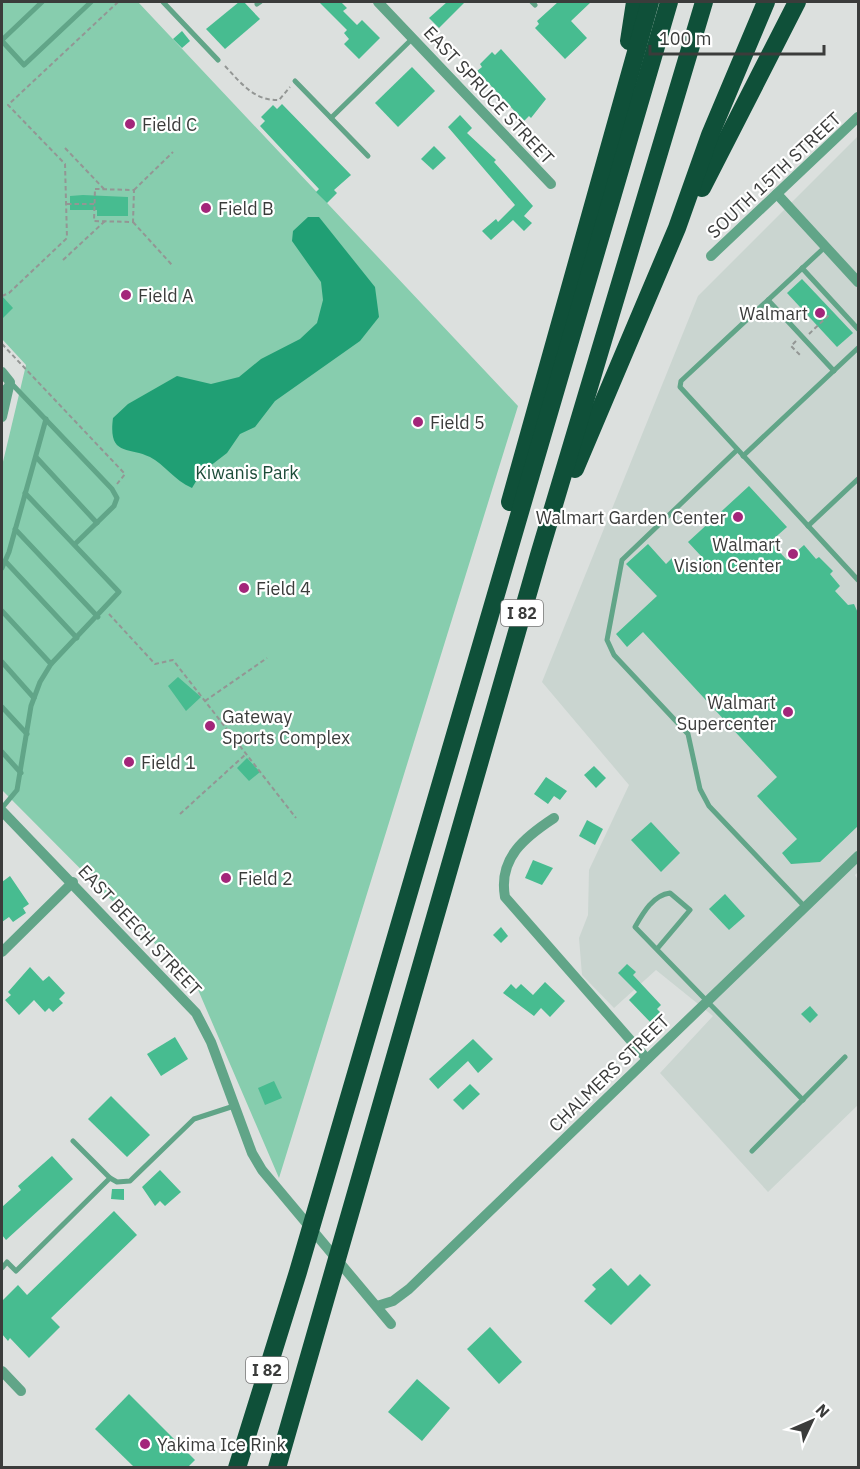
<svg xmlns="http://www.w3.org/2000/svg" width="860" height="1469" font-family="'IBM Plex Sans',sans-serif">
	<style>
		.built { fill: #cad5d0 }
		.green { fill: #87cdae }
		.water { fill: #209f74 }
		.building { fill: #47bc90 }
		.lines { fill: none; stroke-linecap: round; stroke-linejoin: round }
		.path { stroke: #939694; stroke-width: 2; stroke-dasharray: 4.5 3; stroke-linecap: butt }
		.service { stroke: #61a588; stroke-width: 5 }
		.minor { stroke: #61a588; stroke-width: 10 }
		.motorway { stroke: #0f5039; stroke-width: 18 }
		.poi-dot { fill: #a3267a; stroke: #fff; stroke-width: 2 }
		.labels { text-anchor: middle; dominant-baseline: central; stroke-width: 4.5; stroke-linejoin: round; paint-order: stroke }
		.shield { fill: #fff; stroke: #767676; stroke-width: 1.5 }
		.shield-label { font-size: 16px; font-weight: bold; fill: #3b3c3b }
		.street-label { font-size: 18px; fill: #3b3c3b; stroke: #fff }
		.poi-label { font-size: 18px; fill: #3b3c3b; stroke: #fff; text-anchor: start }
		.park-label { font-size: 18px; fill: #1c4c39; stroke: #fff }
	</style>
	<rect width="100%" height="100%" fill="#dce0de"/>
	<polygon class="built" points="858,136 858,872 855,875 858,880 858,1105 768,1192 660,1073 713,1016 656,970 614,1008 582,975 579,938 588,915 589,870 629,785 542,682 698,296"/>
	<polygon class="green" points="2,2 138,2 518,406 279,1178 196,985 2,790 2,466 26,365 2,339"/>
	<path class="water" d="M308,217H319L375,287L379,317L360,341L275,401L255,427L240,434L227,453L201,473L192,488C174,480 165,465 150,457C128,446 108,457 113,418L128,404L177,376L211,384L239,377L261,359L300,339L317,323L323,300L321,282L292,241L293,231Z"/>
	<g class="building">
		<polygon points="239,2 244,2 260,19 225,49 206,29"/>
		<polygon points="319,2 341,2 347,8 343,11 357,25 362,20 380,38 359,59 344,44 349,39 344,33 347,30"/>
		<polygon points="447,2 465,2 439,28 429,18"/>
		<polygon points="558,2 591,2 571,21 587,38 565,59 535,28 539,24 537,21"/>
		<polygon points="182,31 190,41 182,48 173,39"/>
		<polygon points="501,49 546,99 531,118 529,116 524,121 477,71 482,67 480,64 492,52 495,55"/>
		<polygon points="412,67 435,91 398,127 375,103"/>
		<polygon points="282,104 351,175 334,190 337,193 327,203 316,192 319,189 260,126 265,121 261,117 273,105 277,109"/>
		<polygon points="460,115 472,128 467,133 496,160 494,162 533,206 524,216 532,223 524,231 513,220 491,240 482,231 496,219 498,222 515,205 448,127"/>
		<polygon points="434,146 446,158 433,170 421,159"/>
		<polygon points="83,195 128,197 128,216 97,216 97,210 70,210 70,196"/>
		<polygon points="802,279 853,333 837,347 787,293"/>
		<polygon points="2,296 13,308 2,319"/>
		<polygon points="749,486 787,527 770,542 787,560 804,545 816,559 819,557 833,571 830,574 840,586 835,591 848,605 854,604 858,613 858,826 820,862 791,864 782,853 797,839 757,796 777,777 643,632 627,647 616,634 657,596 626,564 648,544 666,564 673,557 685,570 701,556 688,542"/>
		<polygon points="178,677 201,697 186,711 168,686"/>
		<polygon points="247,758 260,772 249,781 237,768"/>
		<polygon points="594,766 606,778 596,788 584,775"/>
		<polygon points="546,777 567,791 560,800 554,796 548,804 534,794"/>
		<polygon points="587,820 603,829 595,845 579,836"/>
		<polygon points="651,822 680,853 661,872 631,840"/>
		<polygon points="533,860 553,868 542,885 525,878"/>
		<polygon points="10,876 29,904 23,908 26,913 13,922 9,917 2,922 2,882"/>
		<polygon points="725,894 745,916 729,930 709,909"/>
		<polygon points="501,927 508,936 501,943 493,935"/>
		<polygon points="627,964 636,972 633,975 661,1005 657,1009 662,1014 652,1024 629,1000 637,992 618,973"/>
		<polygon points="30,967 43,981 49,976 65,993 59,999 63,1003 53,1012 49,1008 45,1012 34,1000 19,1015 5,1000 11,995 8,992"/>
		<polygon points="545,982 565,1001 550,1017 541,1008 534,1016 503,993 511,984 516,989 521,984 533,995"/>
		<polygon points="810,1006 818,1015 810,1023 801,1014"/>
		<polygon points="175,1037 188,1059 161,1076 147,1054"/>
		<polygon points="473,1039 493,1059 478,1073 468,1061 438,1089 429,1079"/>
		<polygon points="274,1081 282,1098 265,1105 258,1088"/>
		<polygon points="470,1084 480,1094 463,1110 453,1100"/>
		<polygon points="111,1096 150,1135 127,1157 88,1119"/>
		<polygon points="52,1156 73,1179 6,1240 2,1235 2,1207 21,1190 18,1186"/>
		<polygon points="160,1170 181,1192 165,1206 160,1201 155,1206 142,1187"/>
		<polygon points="112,1189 124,1189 124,1200 111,1199"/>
		<polygon points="114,1211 137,1235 51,1318 60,1327 29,1358 10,1338 8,1341 2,1334 2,1301 18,1285 27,1295"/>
		<polygon points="611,1268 628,1286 640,1274 651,1285 611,1325 584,1301 596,1289 592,1285"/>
		<polygon points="490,1327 522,1362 499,1384 467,1349"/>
		<polygon points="417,1379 450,1408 422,1441 388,1412"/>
		<polygon points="129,1394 195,1460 188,1467 134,1467 95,1429"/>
	</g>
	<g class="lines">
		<g class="path">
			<path d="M225,66C241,83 254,101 279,100L290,87"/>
			<polyline points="65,148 104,189"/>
			<polygon points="95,189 134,190 133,222 94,221"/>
			<polyline points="134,190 173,152"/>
			<polyline points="67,204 94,204"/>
			<polyline points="133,222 172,265"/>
			<polyline points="63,260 105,221"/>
			<polyline points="2,296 9,293 67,238 65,164 8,105 118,2"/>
			<polyline points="809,334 831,313"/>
			<polyline points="796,341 791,346 801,356"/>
			<polyline points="2,344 125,474 117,484"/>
			<polyline points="109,614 155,664 173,660 296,818"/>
			<polyline points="205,701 267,658"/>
			<polyline points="180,814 246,754"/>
		</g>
		<g class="service">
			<polyline points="163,2 218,60"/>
			<polyline points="532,2 535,5"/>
			<polyline points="257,4 260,2"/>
			<polyline points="2,40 42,2"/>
			<polyline points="2,41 24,65 91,2"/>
			<polyline points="295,81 368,156"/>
			<polyline points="331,118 413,38"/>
			<polyline points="825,247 681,381 680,387 858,580"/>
			<polyline points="802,268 858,329"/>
			<polyline points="768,300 834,371"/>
			<polyline points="2,390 10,382 112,489 117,498 114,506 75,544"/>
			<polyline points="737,450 622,560 607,640 614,655 688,734 700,789 709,806 805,907"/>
			<polyline points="743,456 858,348"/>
			<polyline points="36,457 97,523"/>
			<polyline points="808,526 858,479"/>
			<polyline points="15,529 98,617"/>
			<polyline points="5,561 77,638"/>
			<polyline points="2,568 9,552 46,419"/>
			<polyline points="2,611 51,664"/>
			<polyline points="2,662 34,698"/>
			<polyline points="2,707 27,734"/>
			<polyline points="2,752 21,773"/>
			<polyline points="2,808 17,790 31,706 40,682 51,664 119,592 25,493"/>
			<path d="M657,949L690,910L670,893C653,895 643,913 635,927L803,1100"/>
			<polyline points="752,1151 845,1057"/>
			<polyline points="110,1178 117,1182 130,1181 194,1119 234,1106"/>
			<polyline points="2,1268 7,1262 16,1271 110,1178 73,1141"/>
		</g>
		<g class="minor">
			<polyline points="378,2 551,184"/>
			<polyline points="777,194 858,282"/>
			<polyline points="711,256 858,117"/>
			<polyline points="2,372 10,382 2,417"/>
			<polyline points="2,811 196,1013 211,1042 252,1153 262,1170 391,1324"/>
			<path d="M554,818C525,837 498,858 505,897L647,1059"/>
			<polyline points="2,952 73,882"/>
			<polyline points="377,1306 393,1301 409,1289 858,856"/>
			<polyline points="2,1371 21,1391"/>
		</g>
		<g class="motorway">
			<polyline points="629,41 635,2"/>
			<polyline points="702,188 797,2"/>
			<polyline points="575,469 677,228 710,135 766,2"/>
			<polyline points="510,502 650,2"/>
			<polyline points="237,1468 298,1272 669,2"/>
			<polyline points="277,1468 539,555 704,2"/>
		</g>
	</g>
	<g class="poi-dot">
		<circle cx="130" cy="124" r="6"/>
		<circle cx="206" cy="208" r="6"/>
		<circle cx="126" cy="295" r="6"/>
		<circle cx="820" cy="313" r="6"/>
		<circle cx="418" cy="422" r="6"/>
		<circle cx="738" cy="517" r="6"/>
		<circle cx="793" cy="554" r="6"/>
		<circle cx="244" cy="588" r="6"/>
		<circle cx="788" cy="712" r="6"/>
		<circle cx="210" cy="726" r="6"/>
		<circle cx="129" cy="762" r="6"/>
		<circle cx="226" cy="878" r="6"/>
		<circle cx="145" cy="1444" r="6"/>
	</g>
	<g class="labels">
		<g class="shield">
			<rect x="501" y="600" width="42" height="26" rx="4.5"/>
			<rect x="246" y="1357" width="42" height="26" rx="4.5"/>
		</g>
		<g class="shield-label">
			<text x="522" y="613">I 82</text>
			<text x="267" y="1370">I 82</text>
		</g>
		<g class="street-label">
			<text transform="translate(489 95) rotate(47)">EAST SPRUCE STREET</text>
			<text transform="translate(774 175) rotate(-43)">SOUTH 15TH STREET</text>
			<text transform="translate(140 930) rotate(47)">EAST BEECH STREET</text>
			<text transform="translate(609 1073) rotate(-44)">CHALMERS STREET</text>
		</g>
		<g class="poi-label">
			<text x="142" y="124">Field C</text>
			<text x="218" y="208">Field B</text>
			<text x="138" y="295">Field A</text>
			<text x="808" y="313" text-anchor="end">Walmart</text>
			<text x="430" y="422">Field 5</text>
			<text x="726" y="517" text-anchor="end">Walmart Garden Center</text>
			<text x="781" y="544" text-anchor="end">Walmart<tspan x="781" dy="21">Vision Center</tspan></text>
			<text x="256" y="588">Field 4</text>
			<text x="776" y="702" text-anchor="end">Walmart<tspan x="776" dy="21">Supercenter</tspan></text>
			<text x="222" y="716">Gateway<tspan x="222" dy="21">Sports Complex</tspan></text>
			<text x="141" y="762">Field 1</text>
			<text x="238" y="878">Field 2</text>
			<text x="157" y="1444">Yakima Ice Rink</text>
		</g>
		<g class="park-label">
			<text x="247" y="472">Kiwanis Park</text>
		</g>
	</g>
	<rect width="860" height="1469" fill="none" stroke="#3b3c3b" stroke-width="6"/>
	<g transform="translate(812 1421) rotate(46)" stroke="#ffffff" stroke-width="4.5" paint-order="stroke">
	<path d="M0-4.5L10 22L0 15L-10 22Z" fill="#3b3c3b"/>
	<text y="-9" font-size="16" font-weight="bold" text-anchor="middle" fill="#3b3c3b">N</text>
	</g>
	<path d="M650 45v9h174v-9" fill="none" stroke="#3b3c3b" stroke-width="3"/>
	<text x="659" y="45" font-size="18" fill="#3b3c3b" stroke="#ffffff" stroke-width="4.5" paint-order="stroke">100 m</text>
</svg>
